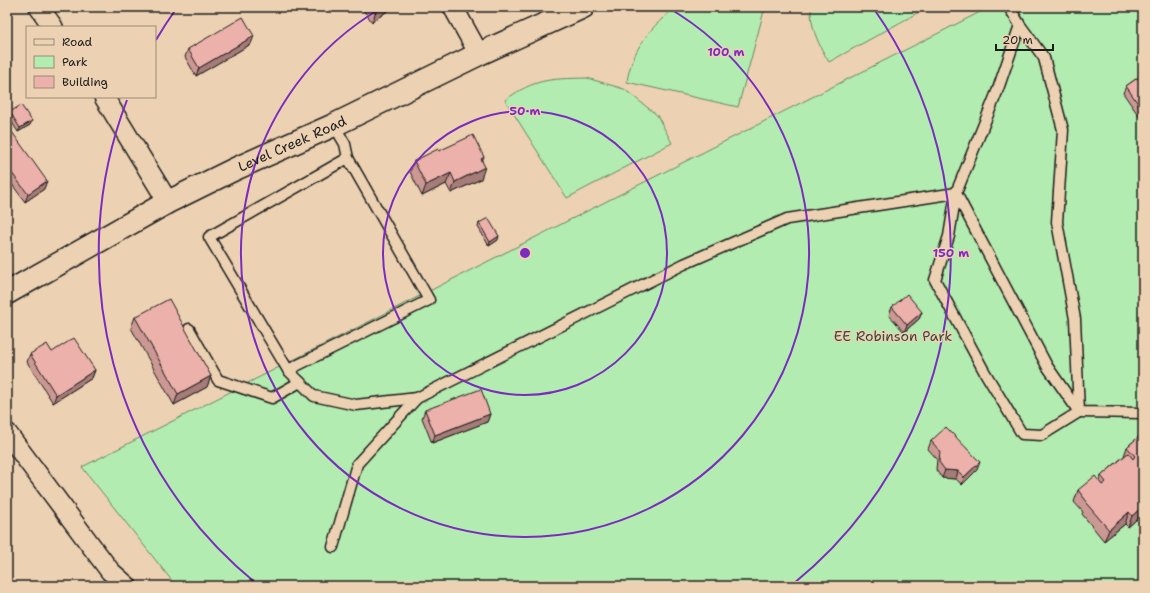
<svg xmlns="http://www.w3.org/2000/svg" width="1150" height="593" font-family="'Shantell Sans',sans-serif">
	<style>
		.green { fill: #b3ecb0; stroke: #688466 }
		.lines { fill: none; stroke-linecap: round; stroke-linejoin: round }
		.service-casing { stroke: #1c1c1c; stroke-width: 13 }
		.minor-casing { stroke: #1c1c1c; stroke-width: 22 }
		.tertiary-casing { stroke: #1c1c1c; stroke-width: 25 }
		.service { stroke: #ecd2b3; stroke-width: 10 }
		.minor { stroke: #ecd2b3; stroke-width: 19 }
		.tertiary { stroke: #ecd2b3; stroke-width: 22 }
		.wall { fill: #cc9893; stroke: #1c1c1c }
		.shaded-wall { fill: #a67c78; stroke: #1c1c1c }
		.building { fill: #edb1ab; stroke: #1c1c1c }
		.ring { fill: none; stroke: #7b2cbf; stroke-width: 2 }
		.labels { text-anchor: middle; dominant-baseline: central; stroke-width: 3; stroke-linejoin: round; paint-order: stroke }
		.street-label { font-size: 14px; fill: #1c1c1c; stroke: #ecd2b3 }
		.park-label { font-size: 14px; fill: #3a463a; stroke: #ecd2b3 }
		.centre { fill: #7b2cbf; stroke: #ecd2b3; stroke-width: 2 }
		.ring-label { font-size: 12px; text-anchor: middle; font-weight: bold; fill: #7b2cbf; stroke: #ecd2b3; stroke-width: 3; stroke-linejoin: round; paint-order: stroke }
	</style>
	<rect width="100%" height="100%" fill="#ecd2b3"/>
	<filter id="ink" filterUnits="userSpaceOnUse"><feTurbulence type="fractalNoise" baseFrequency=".025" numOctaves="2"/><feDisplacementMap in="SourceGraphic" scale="8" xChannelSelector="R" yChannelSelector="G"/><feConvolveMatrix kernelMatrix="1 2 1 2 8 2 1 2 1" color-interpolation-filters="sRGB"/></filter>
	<g filter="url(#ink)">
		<g class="green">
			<path d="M677,7H765L738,107L627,82C631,51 651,25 677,7Z"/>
			<path d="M811,7H928L829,62C819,46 810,27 811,7Z"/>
			<polygon points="990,7 1143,7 1143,586 176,586 82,467"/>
			<path d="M587,78L624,89L657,115L672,143L567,198L505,100C536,78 550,79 587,78Z"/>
		</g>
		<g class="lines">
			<defs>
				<g id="service">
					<polyline points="1009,7 1020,25 1044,58 1063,130 1057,222 1075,319 1079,412 1143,413"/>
					<polyline points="348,158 209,237 288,370 314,396 356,405 417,398 684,264 787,219 956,193 949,236 935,280 984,371 1022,434 1042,435 1079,412 1047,366 956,193 997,92 1020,25"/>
					<polyline points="189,329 218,380 272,398 300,382"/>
					<polyline points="288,370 429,300 348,158 345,144 334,125"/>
					<polyline points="333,547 357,464 417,398"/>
				</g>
				<g id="minor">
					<polyline points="39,7 53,27"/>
					<polyline points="453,7 479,54"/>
					<polyline points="104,97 168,202"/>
					<polyline points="7,433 110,571 127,586"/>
				</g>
				<g id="tertiary">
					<path id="s1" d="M7,293L168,202L235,169L334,125L479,54L583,7"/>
				</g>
			</defs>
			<use href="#service" class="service-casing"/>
			<use href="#minor" class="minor-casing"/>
			<use href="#tertiary" class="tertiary-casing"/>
			<use href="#service" class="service"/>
			<use href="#minor" class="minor"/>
			<use href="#tertiary" class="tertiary"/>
		</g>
		<g class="wall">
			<polygon points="361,7 393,7 372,22"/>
			<polygon points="251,44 196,76 185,57 188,49"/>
			<polygon points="1143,74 1143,122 1123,93 1126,86"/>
			<polygon points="10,112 30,125 18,132 8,116"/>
			<polygon points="7,136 44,189 25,202 8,179"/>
			<polygon points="439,151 484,157 482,161 481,179 451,193 446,184 422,196 410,172 414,161"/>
			<polygon points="479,223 498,240 489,246 478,227"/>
			<polygon points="892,307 922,312 919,319 904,332 889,315"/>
			<polygon points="135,317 211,376 207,387 174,405 131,328"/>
			<polygon points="30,354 95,370 92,378 53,403 27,362"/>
			<polygon points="425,410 490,414 487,422 432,443 422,418"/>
			<polygon points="1143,433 1143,514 1128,527 1125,524 1104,541 1082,514 1083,512 1074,502 1078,490 1099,481 1101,476 1124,456 1127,447"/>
			<polygon points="931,441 977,470 962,485 956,479 942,478 936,470 937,459 928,449"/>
		</g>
		<g class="shaded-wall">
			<polygon points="382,7 393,7 372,22 376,11"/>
			<polygon points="254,36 251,44 196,76 199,68"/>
			<polygon points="32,121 30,125 18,132 20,128"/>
			<polygon points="485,167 481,179 451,193 455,182"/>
			<polygon points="11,172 8,179 7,181 7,175"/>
			<polygon points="451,173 446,184 422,196 426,185"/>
			<polygon points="47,181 44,189 25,202 28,194"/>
			<polygon points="499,236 498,240 489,246 490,242"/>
			<polygon points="922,312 919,319 904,332 907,325"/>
			<polygon points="95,370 92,378 53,403 56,395"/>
			<polygon points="211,376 207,387 174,405 178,394"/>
			<polygon points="490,414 487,422 432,443 435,435"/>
			<polygon points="980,462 977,470 962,485 964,477"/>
			<polygon points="945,470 958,471 956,479 942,478"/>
			<polygon points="1143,506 1143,514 1128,527 1132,516"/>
			<polygon points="1129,512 1125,524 1104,541 1109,530"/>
		</g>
		<g class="building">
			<polygon points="373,7 382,7 376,11"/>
			<polygon points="243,17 254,36 199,68 188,49"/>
			<polygon points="1143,74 1143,111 1126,86"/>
			<polygon points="21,105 32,121 20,128 10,112"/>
			<polygon points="12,132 47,181 28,194 11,172 7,175 7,136"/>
			<polygon points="473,135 484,157 481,159 485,167 455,182 451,173 426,185 414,161 438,149 439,151"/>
			<polygon points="488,218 499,236 490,242 479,223"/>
			<polygon points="907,294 922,312 907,325 892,307"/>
			<polygon points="169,299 211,376 178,394 135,317"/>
			<polygon points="74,338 95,370 56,395 30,354 47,344 52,352"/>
			<polygon points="481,389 490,414 435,435 425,410"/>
			<polygon points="946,427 980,462 964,477 958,471 945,470 939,462 940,451 931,441"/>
			<polygon points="1143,433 1143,506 1132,516 1129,512 1109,530 1086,503 1087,502 1078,490 1095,476 1102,485 1106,482 1101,476 1128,453 1133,459 1135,456 1127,447"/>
		</g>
	</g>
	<g class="ring">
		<circle cx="525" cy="253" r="142"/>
		<path d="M667 7A284 284 0 1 1 383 7"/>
		<path d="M257 584A426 426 0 0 1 127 100M156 40A426 426 0 0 1 176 9M874 9A426 426 0 0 1 793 584"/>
	</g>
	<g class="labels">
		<g class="street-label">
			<text stroke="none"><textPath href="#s1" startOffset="322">Level Creek Road</textPath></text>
		</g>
		<g class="park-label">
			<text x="893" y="336">EE Robinson Park</text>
		</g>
	</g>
	<circle cx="525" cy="253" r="6" class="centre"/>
	<g class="ring-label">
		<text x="726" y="56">100 m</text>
		<text x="525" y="115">50 m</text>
		<text x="951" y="257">150 m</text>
	</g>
	<rect width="1150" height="593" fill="none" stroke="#ecd2b3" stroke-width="24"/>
	<rect x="12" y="12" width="1126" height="569" fill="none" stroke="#1c1c1c" stroke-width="1.5" filter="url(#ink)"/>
	<rect x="26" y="26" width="130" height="72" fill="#ecd2b3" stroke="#998977"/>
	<rect x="34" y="39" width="20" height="6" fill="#ecd2b3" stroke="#998977"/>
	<text x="62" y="46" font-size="12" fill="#1c1c1c">Road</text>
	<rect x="34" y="56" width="20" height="12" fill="#b3ecb0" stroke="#998977"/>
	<text x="62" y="66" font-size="12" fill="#1c1c1c">Park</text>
	<rect x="34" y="76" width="20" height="12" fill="#edb1ab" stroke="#998977"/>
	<text x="62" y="86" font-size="12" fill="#1c1c1c">Building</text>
	<path d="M996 44v6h57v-6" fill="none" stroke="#1c1c1c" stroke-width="2"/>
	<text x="1002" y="44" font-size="12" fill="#1c1c1c" stroke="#ecd2b3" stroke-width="3" paint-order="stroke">20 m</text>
</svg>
